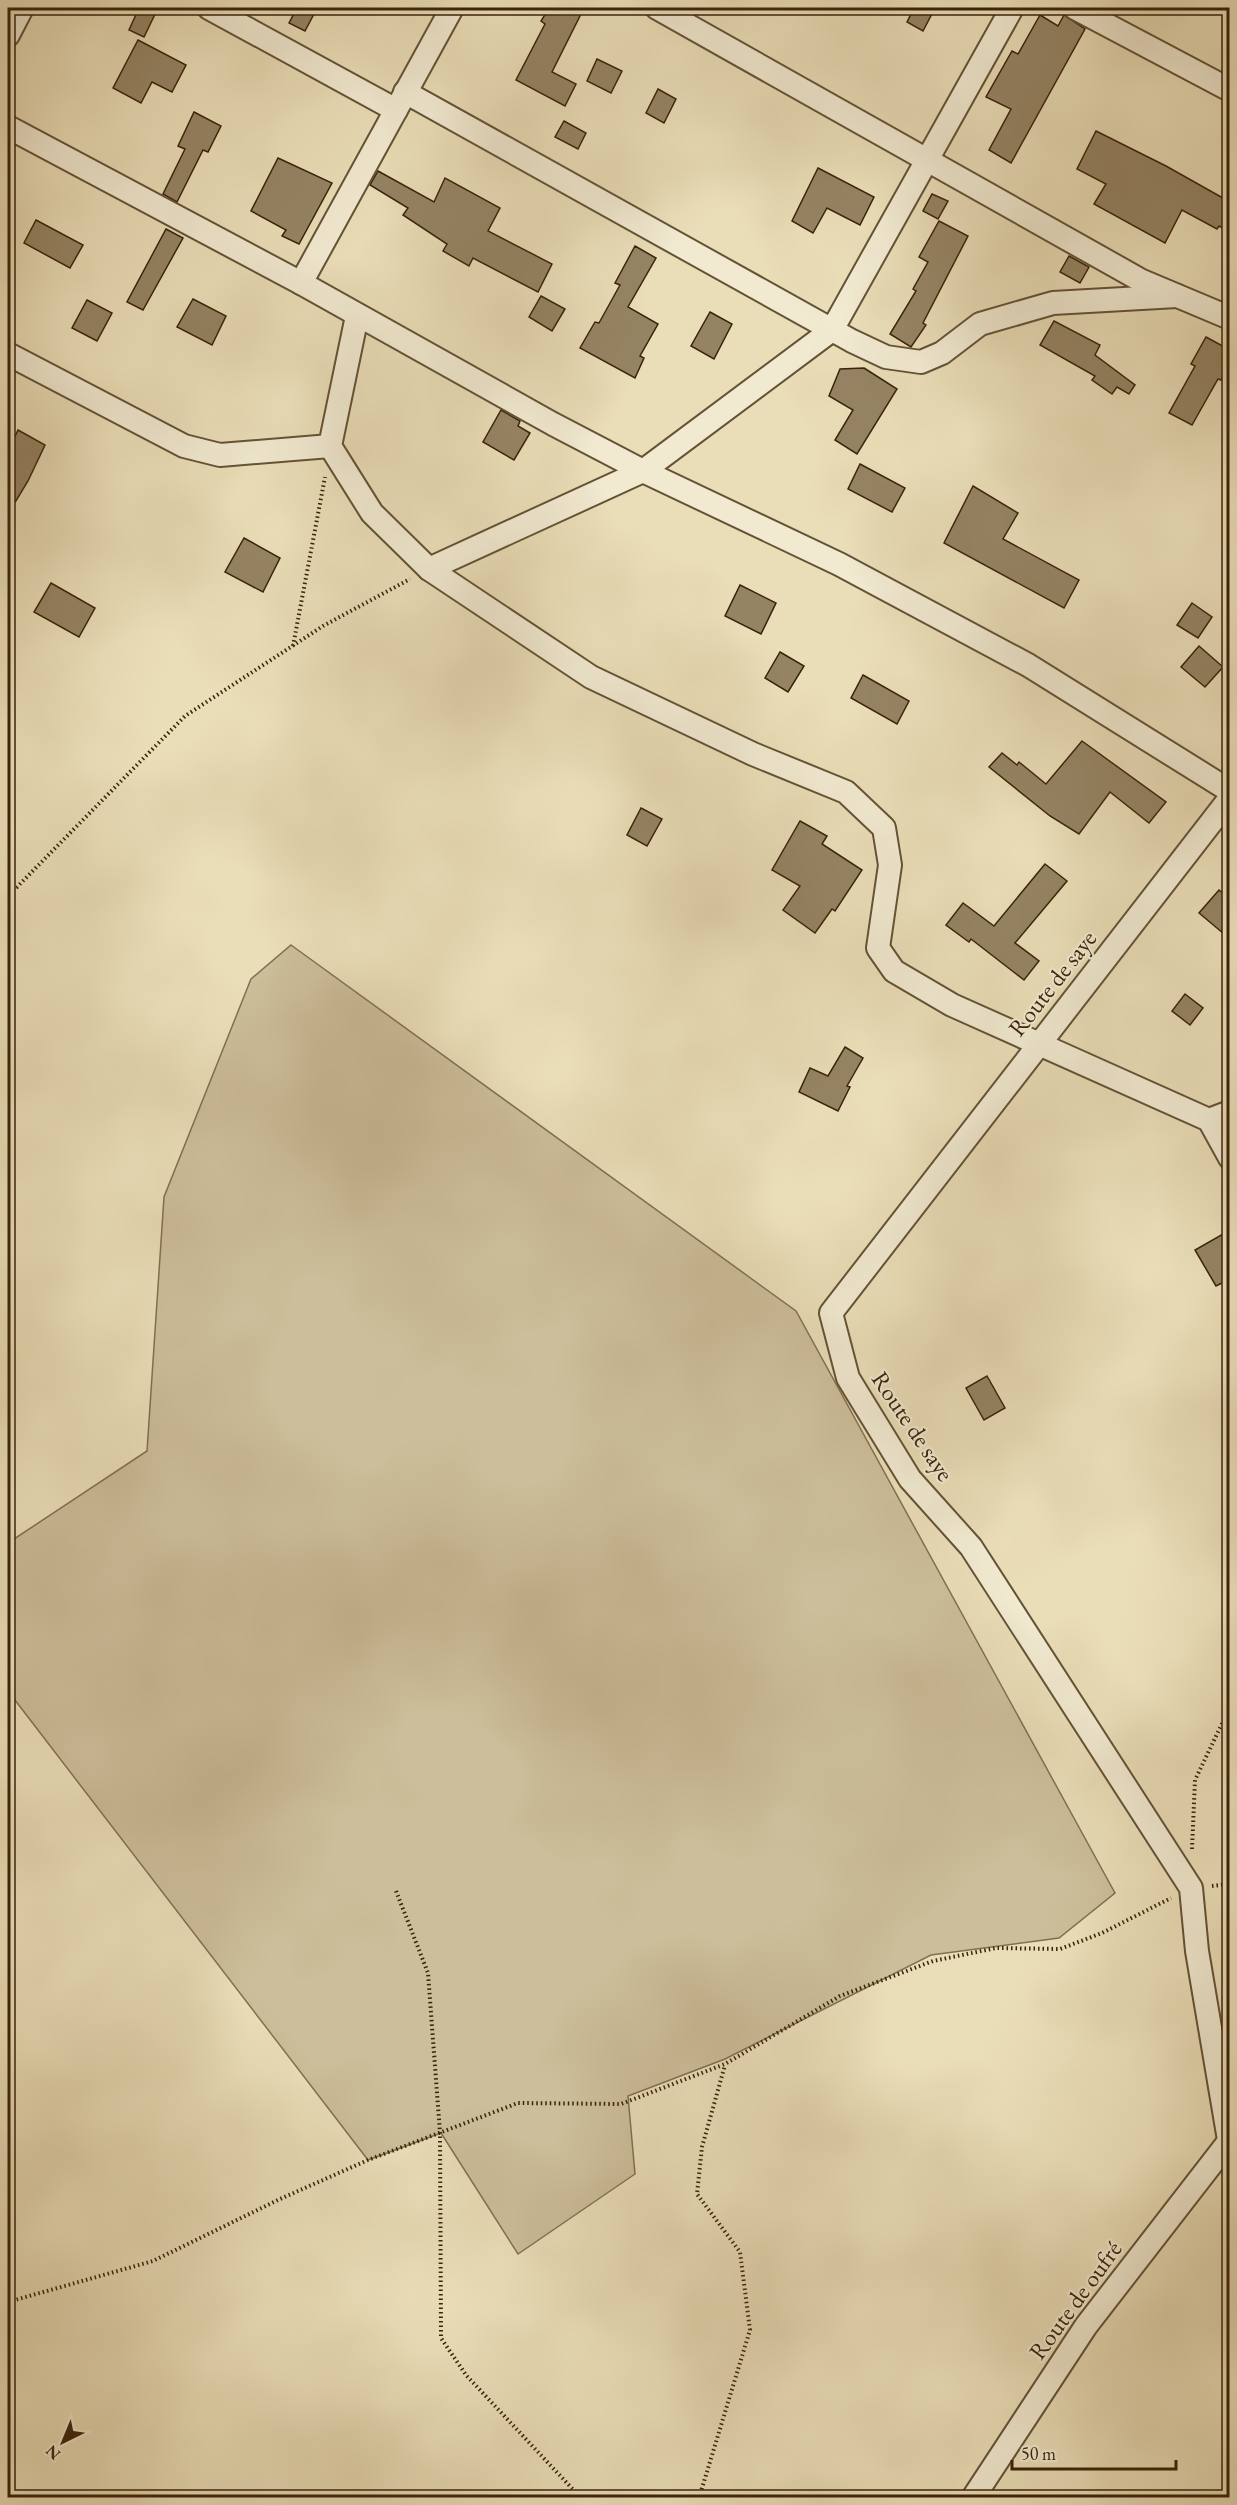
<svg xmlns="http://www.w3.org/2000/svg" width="1237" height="2505" font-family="'EB Garamond',serif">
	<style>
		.green { fill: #ccbe9a; stroke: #827052; stroke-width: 1.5 }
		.building { fill: #958464; stroke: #39230a; stroke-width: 1.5 }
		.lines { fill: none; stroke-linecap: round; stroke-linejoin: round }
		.minor-casing { stroke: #655236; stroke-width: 26 }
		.path { stroke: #39230a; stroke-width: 4; stroke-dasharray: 1.5 3; stroke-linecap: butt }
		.minor { stroke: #f1ead1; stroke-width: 22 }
		.labels { text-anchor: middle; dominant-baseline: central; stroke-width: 4.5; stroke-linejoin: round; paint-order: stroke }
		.street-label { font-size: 24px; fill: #39230a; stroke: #f1ead1 }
	</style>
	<rect width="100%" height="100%" fill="#eadeb8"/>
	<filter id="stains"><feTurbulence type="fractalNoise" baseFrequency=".00333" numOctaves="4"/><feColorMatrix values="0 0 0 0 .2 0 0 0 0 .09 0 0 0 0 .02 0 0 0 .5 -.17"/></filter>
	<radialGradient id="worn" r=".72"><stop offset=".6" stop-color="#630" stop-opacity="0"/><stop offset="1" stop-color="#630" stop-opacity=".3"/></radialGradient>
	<polygon class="green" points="291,945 796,1311 1115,1893 1059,1938 931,1955 725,2059 628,2096 635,2174 518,2254 441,2133 368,2160 8,1691 8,1543 147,1451 164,1197 251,979"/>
	<g class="building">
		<polygon points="139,8 158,8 144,37 129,30"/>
		<polygon points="297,8 314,14 305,31 289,23"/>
		<polygon points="549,8 584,8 552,72 576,84 565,106 516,80 545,24 541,21"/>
		<polygon points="914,8 935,8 923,31 907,22"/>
		<polygon points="1040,15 1058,26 1064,15 1085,29 1011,163 989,150 1011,109 986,97 1012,51 1018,54"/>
		<polygon points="138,40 186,65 172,92 152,82 141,103 113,88"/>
		<polygon points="597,59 622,71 611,93 587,81"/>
		<polygon points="658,89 676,99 664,123 646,113"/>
		<polygon points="194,112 221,126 208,152 203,150 177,202 163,194 185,149 178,146"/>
		<polygon points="564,121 586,133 578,149 555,137"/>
		<polygon points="1096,131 1166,166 1230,202 1230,232 1219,226 1217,229 1182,210 1165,243 1094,204 1106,184 1077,169"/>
		<polygon points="278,158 332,183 299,244 282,236 286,230 251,211"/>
		<polygon points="818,168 874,197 860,225 827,208 813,233 792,221"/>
		<polygon points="378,171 434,202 445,178 500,208 488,231 552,264 538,292 473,258 469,266 443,251 447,244 403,215 408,208 370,185"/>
		<polygon points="932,194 948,201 938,219 923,211"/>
		<polygon points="36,220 83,245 70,268 24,243"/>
		<polygon points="939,221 968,236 923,323 926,325 911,347 890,334 916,291 913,289 928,262 919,257"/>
		<polygon points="166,229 183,238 143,310 127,302"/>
		<polygon points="635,246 656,258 628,307 658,324 640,356 644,358 635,378 580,348 595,322 599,323 620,285 615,283"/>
		<polygon points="1069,256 1089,267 1080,283 1060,272"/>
		<polygon points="541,296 565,309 552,331 529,317"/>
		<polygon points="193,299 226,316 212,345 177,327"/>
		<polygon points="87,300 112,313 97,341 72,328"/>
		<polygon points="710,312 732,324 714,359 691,346"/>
		<polygon points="1054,321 1100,345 1095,355 1135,385 1129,394 1117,387 1112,394 1092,380 1095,376 1040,345"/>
		<polygon points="1206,337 1230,350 1230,365 1221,380 1218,379 1192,425 1169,413 1195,366 1191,364"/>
		<polygon points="864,368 897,389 857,454 835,440 853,410 829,396 840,369"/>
		<polygon points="501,410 520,421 518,426 530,433 514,460 483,442"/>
		<polygon points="18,430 45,445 28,481 8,514 8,451"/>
		<polygon points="860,464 905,488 892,512 848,489"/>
		<polygon points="973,486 1018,513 1003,539 1079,580 1064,608 944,543"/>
		<polygon points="244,538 280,558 263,592 225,572"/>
		<polygon points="51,583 95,608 79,637 34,612"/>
		<polygon points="740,585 776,603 761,634 725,616"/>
		<polygon points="1192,603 1212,617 1198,638 1177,625"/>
		<polygon points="1199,646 1223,667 1205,687 1181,667"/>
		<polygon points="780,652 804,666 788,692 765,678"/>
		<polygon points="863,675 909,701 897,724 851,698"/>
		<polygon points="1082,741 1166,802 1149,823 1110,792 1079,834 1050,816 989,767 1002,753 1017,765 1019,762 1046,784"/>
		<polygon points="641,808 662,819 647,846 627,835"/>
		<polygon points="800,821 827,836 822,844 862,870 835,911 832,909 815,933 783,910 800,886 772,870"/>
		<polygon points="1045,864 1067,881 1015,943 1039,961 1024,980 971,939 969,942 946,925 963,903 994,926"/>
		<polygon points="1219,890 1230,899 1230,939 1199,913"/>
		<polygon points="1185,994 1203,1008 1190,1025 1172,1011"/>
		<polygon points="845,1047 863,1058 847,1086 850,1087 838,1111 799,1092 810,1068 828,1076"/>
		<polygon points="1230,1230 1230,1279 1216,1286 1195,1250"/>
		<polygon points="987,1376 1005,1408 984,1420 966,1388"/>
	</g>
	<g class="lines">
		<defs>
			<g id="minor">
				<polyline points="209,8 396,110"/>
				<polyline points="657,8 1142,281 1230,318"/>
				<polyline points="1075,8 1230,90"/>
				<polyline points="8,35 22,8"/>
				<polyline points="405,92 852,341 886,357 921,362 942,353 980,324 1053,303 1177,296"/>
				<polyline points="8,127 301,283 553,424 643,471 839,564 1028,665 1230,791"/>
				<polyline points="301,283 452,8"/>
				<polyline points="357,316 330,446 372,513 429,569 591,677 753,754 846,792 884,828 890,865 878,948 894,971 952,1005 1209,1120 1230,1158"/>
				<polyline points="8,354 184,446 220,455 330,446"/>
				<polyline points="429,569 643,471 832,330 1012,8"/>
				<polyline points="1209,1120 1230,1112"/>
				<polyline points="1229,2140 1197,1951 1191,1888 971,1547 910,1479 848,1378 831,1313 1230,798"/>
				<polyline points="973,2498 1086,2326 1230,2140"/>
			</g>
		</defs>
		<use href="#minor" class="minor-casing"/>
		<g class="path">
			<polyline points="293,646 325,477"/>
			<polyline points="8,891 17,887 185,716 323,626 410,579"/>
			<polyline points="1192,1849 1195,1780 1230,1707"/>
			<polyline points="1212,1886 1230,1884"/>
			<polyline points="396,1891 428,1973 440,2133 441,2338 466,2375 581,2498"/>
			<polyline points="8,2302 153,2261 280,2199 368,2160 518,2103 621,2104 725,2064 840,1996 933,1961 996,1948 1060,1949 1102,1933 1171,1898"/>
			<polyline points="699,2498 750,2330 740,2252 697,2194 702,2147 725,2065"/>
		</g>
		<use href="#minor" class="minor"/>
	</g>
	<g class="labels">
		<g class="street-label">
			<text transform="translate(1052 983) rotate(-52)">Route de saye</text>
			<text transform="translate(913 1426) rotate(56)">Route de saye</text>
			<text transform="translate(1075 2300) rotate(-54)">Route de oufré</text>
		</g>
	</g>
	<rect width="1237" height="2505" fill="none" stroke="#eadeb8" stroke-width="30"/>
	<rect x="9" y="9" width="1219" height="2487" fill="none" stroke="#39230a" stroke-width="3"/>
	<rect x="15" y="15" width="1207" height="2475" fill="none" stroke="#39230a" stroke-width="1.5"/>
	<g transform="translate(63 2442) rotate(223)" stroke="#f1ead1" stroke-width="4.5" paint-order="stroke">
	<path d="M0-4.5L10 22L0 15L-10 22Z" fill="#39230a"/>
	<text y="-9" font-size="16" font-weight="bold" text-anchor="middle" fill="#39230a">N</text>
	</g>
	<path d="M1012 2460v9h164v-9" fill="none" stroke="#39230a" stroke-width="3"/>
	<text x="1021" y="2460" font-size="18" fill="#39230a" stroke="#f1ead1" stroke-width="4.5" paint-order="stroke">50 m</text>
	<rect width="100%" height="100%" filter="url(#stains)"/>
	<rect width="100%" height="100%" fill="url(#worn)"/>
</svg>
